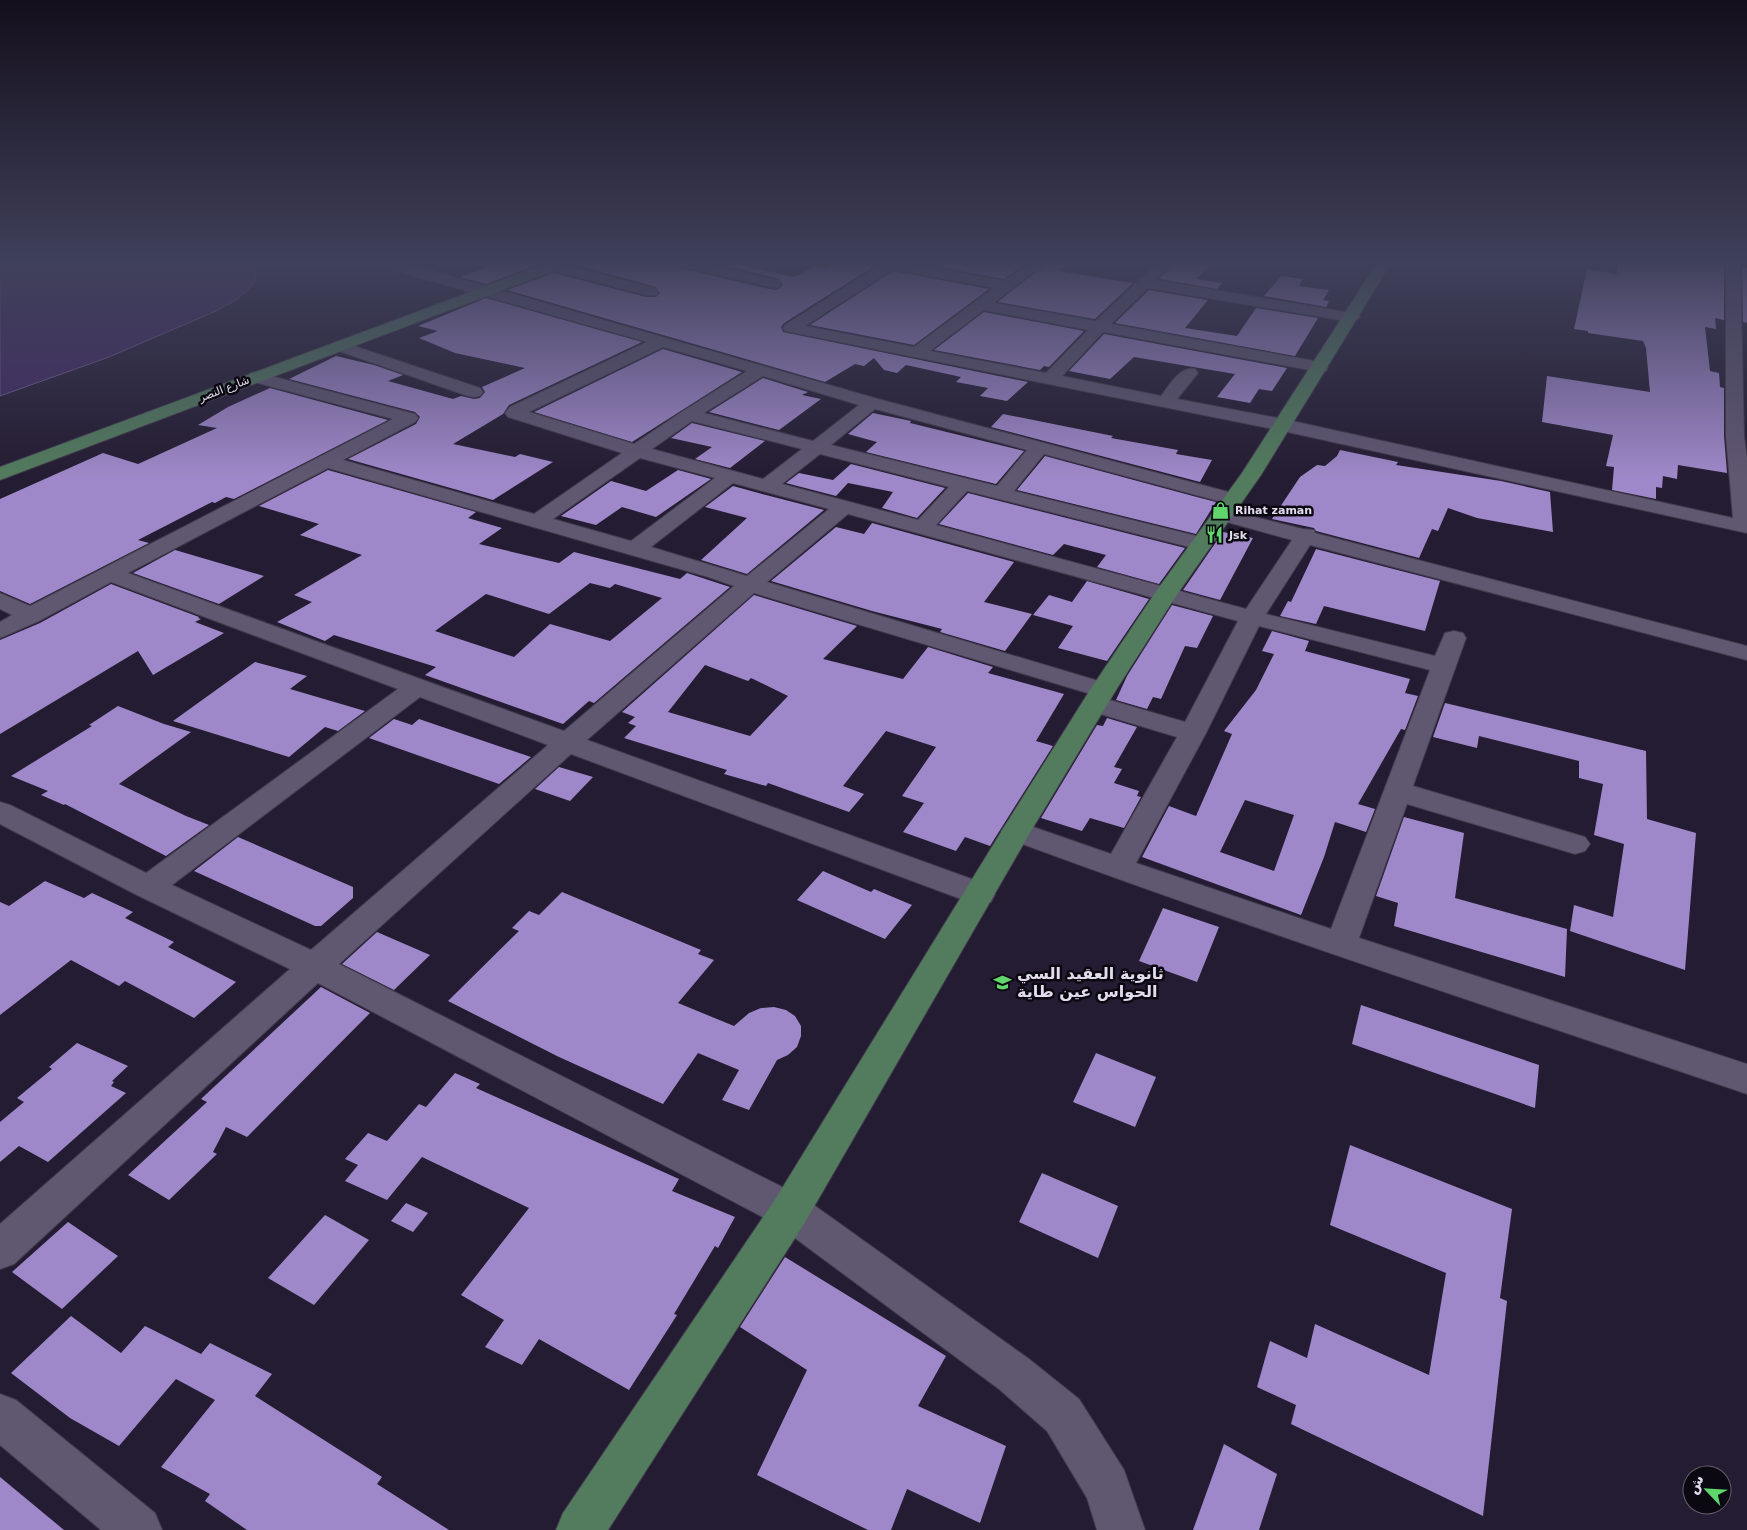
<svg xmlns="http://www.w3.org/2000/svg" width="1747" height="1530" font-family="'DejaVu Sans',Cairo,sans-serif">
	<style>
		.water { fill: #422a63; stroke: #72608c }
		.building { fill: #9f88c9; fill-rule: evenodd }
		.lines { fill: none; stroke-linecap: round; stroke-linejoin: round }
		.minor-casing { stroke: #413a4c; stroke-width: 2 }
		.major-casing { stroke: #413a4c; stroke-width: 2 }
		.minor { fill: #605771; fill-rule: evenodd }
		.major { fill: #527c5d; fill-rule: evenodd }
		.labels { text-anchor: middle; dominant-baseline: central; stroke-width: 5; stroke-linejoin: round; paint-order: stroke }
		.far-street-label { font-size: 11px; fill: #e2dded; stroke: #0c0812 }
		.far-poi-label { font-size: 11px; font-weight: bold; fill: #e2dded; stroke: #0c0812; text-anchor: start }
		.near-poi-label { font-size: 16px; font-weight: bold; fill: #e2dded; stroke: #0c0812; text-anchor: start }
	</style>
	<rect width="100%" height="100%" fill="#241c32"/>
	<polygon class="water" points="0,263 247,263 254,272 256,279 252,286 237,299 216,311 109,357 0,396"/>
	<g class="building">
		<polygon points="500,263 542,263 486,284 460,277"/>
		<polygon points="570,263 677,263 681,268 774,290 779,289 783,285 779,279 714,263 733,263 794,277 814,266 827,268 835,263 875,263 876,265 784,323 781,327 783,332 1028,382 1007,401 980,396 988,388 956,382 961,377 906,365 897,373 884,370 874,358 864,366 855,364 825,382 507,290 554,273 646,297 656,297 660,293 656,287"/>
		<polygon points="918,263 1026,263 1004,279"/>
		<polygon points="1047,263 1073,263 1059,271 1133,283 1095,319 998,302"/>
		<polygon points="1174,263 1212,263 1196,279 1222,283 1217,289 1159,279"/>
		<polygon points="1618,263 1724,264 1724,320 1715,318 1716,329 1705,327 1710,371 1719,373 1720,387 1724,388 1724,436 1727,473 1678,465 1677,479 1663,476 1662,488 1656,487 1656,499 1612,490 1614,467 1606,466 1613,435 1542,422 1547,376 1650,392 1646,348 1643,341 1588,333 1588,331 1574,329 1587,269 1617,274"/>
		<polygon points="1742,268 1747,268 1747,323 1743,322"/>
		<polygon points="893,271 989,289 914,345 810,325"/>
		<polygon points="1281,276 1303,279 1299,286 1329,290 1323,300 1329,301 1326,307 1264,296"/>
		<polygon points="1149,290 1208,300 1185,328 1237,336 1256,308 1318,318 1295,356 1115,323"/>
		<polygon points="486,298 642,342 509,405 503,414 453,444 515,457 520,454 553,462 493,500 348,459 416,424 420,417 415,412 289,379 336,356 374,365 403,375 388,381 453,399 461,396 474,399 480,398 485,392 482,387 525,368 455,353 419,338 438,331 418,326"/>
		<polygon points="984,312 1084,331 1049,367 1044,366 1040,370 934,350"/>
		<polygon points="1104,334 1287,368 1272,391 1259,389 1250,403 1217,397 1235,374 1134,357 1110,379 1069,371"/>
		<polygon points="663,349 742,372 632,442 534,412"/>
		<polygon points="763,378 808,392 802,395 821,399 779,430 709,412"/>
		<polygon points="270,388 388,420 234,499 226,497 215,503 212,502 138,540 149,543 30,604 0,591 0,499 103,453 138,464 217,428 198,425 228,407"/>
		<polygon points="873,413 911,421 910,423 1024,451 996,484 866,452 877,442 848,434"/>
		<polygon points="1003,414 1113,436 1111,438 1178,450 1176,454 1212,460 1200,482 991,427"/>
		<polygon points="692,423 765,441 730,468 695,459 712,447 671,438"/>
		<polygon points="1340,450 1398,462 1396,465 1501,481 1550,492 1553,532 1477,518 1448,508 1438,531 1432,529 1419,558 1316,531 1314,528 1272,519 1300,477 1317,465 1325,466 1337,456"/>
		<polygon points="1045,456 1193,496 1216,502 1196,534 1017,490"/>
		<polygon points="851,464 945,488 917,518 882,508 893,492 848,483 836,496 786,483 799,473 833,480"/>
		<path d="M328,470L476,512L468,518L502,528L479,544L559,563L574,552L680,579L687,573L730,587L594,703L589,701L563,724L425,675L436,667L334,635L325,641L277,622L312,602L294,595L362,555L300,535L319,524L259,506ZM590,583L610,588L615,584L662,598L610,641L550,624L514,657L435,631L486,594L549,614Z"/>
		<polygon points="678,470 711,479 656,517 622,507 596,525 561,516 611,481 646,491"/>
		<polygon points="733,486 766,495 824,510 747,574 701,560 747,518 705,507"/>
		<polygon points="968,493 1185,548 1159,584 1097,567 1106,555 1064,544 1053,555 939,524"/>
		<polygon points="872,523 1014,562 984,602 1032,614 1005,651 940,632 942,629 872,611 771,581 836,527 864,534"/>
		<polygon points="1223,532 1253,538 1220,600 1183,590"/>
		<polygon points="1316,549 1440,581 1425,631 1324,606 1316,624 1280,616 1288,601 1291,602"/>
		<polygon points="175,550 264,576 219,604 133,573"/>
		<polygon points="1087,581 1149,599 1107,661 1058,648 1073,626 1033,615 1049,595 1072,602"/>
		<polygon points="111,584 199,617 198,618 201,619 195,622 224,633 153,675 138,651 0,734 0,640 40,623"/>
		<path d="M754,595L857,626L823,659L903,679L928,647L993,667L988,673L1064,694L1036,741L1053,746L990,846L965,837L956,851L903,832L924,803L902,796L936,747L886,731L843,786L864,794L849,812L768,783L766,786L724,774L727,770L624,738L636,726L628,723L635,717L622,712ZM705,665L748,681L751,678L788,696L750,736L668,712Z"/>
		<polygon points="1172,605 1213,616 1197,648 1185,646 1161,699 1153,697 1147,709 1116,700 1127,676"/>
		<path d="M1272,631L1309,641L1305,651L1410,679L1405,693L1418,696L1405,730L1401,729L1358,804L1375,809L1366,832L1335,822L1324,857L1301,915L1142,857L1169,806L1196,816L1232,734L1224,731L1256,690L1274,654L1262,651ZM1245,800L1294,815L1274,871L1220,852Z"/>
		<polygon points="255,662 307,676 290,689 365,711 338,731 325,727 289,757 173,721"/>
		<polygon points="1445,703 1646,751 1647,819 1696,833 1685,970 1570,931 1574,905 1613,917 1624,844 1594,835 1603,784 1579,778 1579,761 1479,736 1477,748 1433,737"/>
		<polygon points="118,706 164,724 191,732 119,784 186,816 209,825 166,856 65,804 64,805 41,795 48,791 11,776 92,726 89,725"/>
		<polygon points="1107,718 1137,727 1114,767 1122,769 1114,783 1139,791 1137,796 1141,797 1124,828 1090,818 1082,831 1041,818 1097,725 1103,726"/>
		<polygon points="394,719 412,725 419,719 531,757 499,784 369,738"/>
		<polygon points="559,767 593,777 570,801 535,789"/>
		<polygon points="1404,817 1464,833 1455,898 1567,929 1565,977 1394,926 1398,903 1376,896"/>
		<polygon points="238,837 353,887 353,898 321,926 315,926 194,871"/>
		<polygon points="823,871 871,892 874,889 912,905 885,939 797,900"/>
		<polygon points="45,881 84,898 92,893 133,912 125,918 174,942 168,947 236,982 194,1018 125,981 119,986 71,960 0,1015 0,902 9,906"/>
		<polygon points="562,892 701,950 698,954 714,960 678,1003 734,1026 749,1013 761,1008 774,1007 786,1010 795,1016 801,1026 801,1036 797,1047 788,1055 777,1060 749,1110 722,1100 739,1070 698,1053 663,1104 559,1057 448,1001 519,931 512,928 529,911 539,915"/>
		<polygon points="1163,908 1219,927 1197,982 1139,961"/>
		<polygon points="377,932 430,955 394,990 342,964"/>
		<polygon points="321,987 370,1013 247,1137 226,1127 213,1152 217,1154 169,1200 128,1175 207,1102 201,1099"/>
		<polygon points="1361,1005 1539,1065 1535,1108 1352,1044"/>
		<polygon points="77,1043 128,1066 112,1081 114,1082 111,1086 126,1093 48,1162 19,1146 0,1162 0,1122 24,1102 17,1098 52,1069 49,1067"/>
		<polygon points="1096,1053 1156,1077 1135,1127 1073,1102"/>
		<polygon points="455,1073 480,1084 476,1088 679,1179 672,1191 735,1217 718,1248 715,1246 674,1314 677,1315 629,1390 539,1339 522,1365 485,1347 504,1320 461,1295 529,1208 422,1157 387,1200 345,1181 358,1165 345,1159 368,1133 387,1141 419,1104 426,1107"/>
		<polygon points="1350,1145 1512,1209 1500,1298 1507,1301 1483,1516 1291,1424 1296,1405 1257,1387 1270,1341 1307,1358 1315,1324 1429,1375 1446,1273 1330,1225"/>
		<polygon points="1042,1173 1118,1206 1098,1258 1019,1222"/>
		<polygon points="406,1203 428,1213 413,1232 391,1221"/>
		<polygon points="325,1215 369,1240 314,1305 268,1278"/>
		<polygon points="68,1222 118,1256 62,1309 12,1272"/>
		<polygon points="785,1257 946,1356 918,1406 1006,1446 980,1523 907,1489 891,1530 868,1530 757,1475 807,1370 740,1327"/>
		<polygon points="71,1316 121,1353 145,1326 201,1354 210,1343 272,1374 255,1396 382,1477 377,1484 449,1530 247,1530 205,1501 210,1494 161,1467 215,1400 176,1379 119,1446 70,1418 11,1373"/>
		<polygon points="1224,1444 1277,1474 1259,1530 1193,1530"/>
		<polygon points="0,1477 64,1530 0,1530"/>
	</g>
	<g class="lines">
		<defs>
			<g id="minor">
				<path d="M385,263H405L878,399L1240,495L1243,499L1240,503L1233,505L1044,454L1014,491L1209,539L1212,544L1209,549L1201,550L967,491L936,525L1246,609L1292,540L1216,519L1213,515L1216,511L1223,509L1303,529L1314,530L1315,533L1747,646V660L1310,545L1266,614L1435,656L1445,633L1454,631L1463,633L1466,638L1413,786L1585,837L1590,844L1585,851L1575,854L1407,804L1359,938L1747,1064V1094C1499,1010 1250,928 1006,838L1001,831L1006,824L1016,821L1111,854L1177,737L1087,710L1083,704L1087,698L1096,696L1185,722L1238,621L848,514L767,582L1112,685L1116,690L1112,695L1103,698L1094,695L754,593L587,740L991,886L995,894L991,902L980,905L969,902L571,754L339,964L804,1198L1029,1359L1079,1399L1124,1470L1145,1530H1097L1087,1498L1047,1431L999,1389L776,1224L318,983L14,1264L0,1269V1224L290,969L137,895L0,824V802L10,805L146,873L398,689L111,582L39,621L0,638V622L12,615L0,609V593L30,606L393,419L250,381L247,377L250,373L256,372L415,414L418,418L415,422L343,460L534,514L622,453L508,417L505,413L510,407L647,342L386,268L384,265ZM663,347L747,371L683,411L634,444L529,412ZM763,376L859,405L813,441L704,413ZM875,409L1027,450L997,486L831,445ZM692,421L802,449L763,479L652,449ZM820,454L949,487L918,520L782,484ZM640,458L715,478L631,541L553,519ZM328,468L708,577L734,586L564,731L128,573ZM733,483L829,509L747,576L651,547ZM1259,626L1430,670L1331,929L1136,863L1206,733ZM420,697L548,745L311,950L172,885Z"/>
				<polygon points="548,263 559,263 656,289 658,292 656,295 646,295 548,269 546,266"/>
				<polygon points="679,263 705,263 779,281 781,284 779,287 774,288 681,266"/>
				<path d="M877,263H907L1004,281L1029,263H1045L994,303L1096,321L1157,263H1172L1155,280L1357,314L1360,317L1357,320L1352,322L1148,288L1111,324L1320,362L1326,363L1328,367L1326,371L1320,372L1103,332L1062,376L1161,396C1170,385 1179,366 1195,369L1198,373L1177,399L1283,419L1733,518L1726,436V263H1740L1744,436L1747,459V533L1283,431L785,331L783,328L785,325L879,266ZM893,269L994,288L914,347L805,326ZM984,310L1088,330L1046,373L930,351Z"/>
				<polygon points="339,341 480,388 483,392 480,396 474,397 468,396 333,349 331,346 333,343"/>
				<polygon points="0,1394 16,1400 155,1513 162,1530 101,1530 0,1445"/>
			</g>
			<g id="major">
				<polygon points="548,263 568,263 566,266 0,480 0,467"/>
				<polygon points="1377,263 1391,263 1261,475 1176,596 1116,690 1031,831 804,1224 608,1530 556,1530 563,1513 776,1198 1006,824 1090,690 1157,590 1242,473"/>
			</g>
		</defs>
		<use href="#minor" class="minor-casing"/>
		<use href="#major" class="major-casing"/>
		<use href="#minor" class="minor"/>
		<use href="#major" class="major"/>
	</g>
	<linearGradient id="sky" x2="0" y2="1"><stop stop-color="#140f1c"/><stop offset="0.55" stop-color="#3f405a"/><stop offset="1" stop-color="#3f405a" stop-opacity="0"/></linearGradient>
	<rect width="1747" height="477" fill="url(#sky)"/>
	<defs>
		<symbol id="shop-bare" viewBox="-9 -9 18 18"><path d="M-5-2.5h2.3a2.7 3.5 0 0 1 5.4 0H5L5.5 6h-11ZM-1.5-2.5h3a1.5 2.3 0 0 0-3 0Z" fill="#5fd56b" stroke="#0c0812" stroke-width="2.5" paint-order="stroke"/></symbol>
		<symbol id="restaurant-bare" viewBox="-9 -9 18 18"><path d="M-5-6h1v4h1v-4h1v4h1v-4h1v5L-1.5 .5V6h-2V.5L-5-1ZM5-6V6H3V1.5H1.5Q1.5-4 5-6Z" fill="#5fd56b" stroke="#0c0812" stroke-width="2.5" paint-order="stroke"/></symbol>
		<symbol id="school-bare" viewBox="-9 -9 18 18"><path d="M0-5L7-2L0 1L-7-2ZM-4 1L0 2.5L4 1V4Q0 6-4 4Z" fill="#5fd56b" stroke="#0c0812" stroke-width="2.5" paint-order="stroke"/></symbol>
	</defs>
	<g fill-rule="evenodd">
		<use href="#shop-bare" x="1208" y="498" width="25" height="25"/>
		<use href="#restaurant-bare" x="1202" y="522" width="25" height="25"/>
		<use href="#school-bare" x="990" y="970" width="25" height="25"/>
	</g>
	<g class="labels">
		<g class="far-street-label">
			<text transform="translate(224 389) rotate(-21)">شارع النصر</text>
		</g>
		<g class="far-poi-label">
			<text x="1235" y="510">Rihat zaman</text>
			<text x="1229" y="535">Jsk</text>
		</g>
		<g class="near-poi-label">
			<text x="1017" y="973">ثانوية العقيد السي<tspan x="1017" dy="18">الحواس عين طاية</tspan></text>
		</g>
	</g>
	<g transform="translate(1707 1490) rotate(295)"><circle r="24" fill="#0c0812" stroke="#625d6a"/>
	<path d="M0-4L9 19L0 12L-9 19Z" fill="#5fd56b"/>
	<text y="-8" font-size="14" font-weight="bold" text-anchor="middle" fill="#e2dded">ش</text>
	</g>
</svg>
